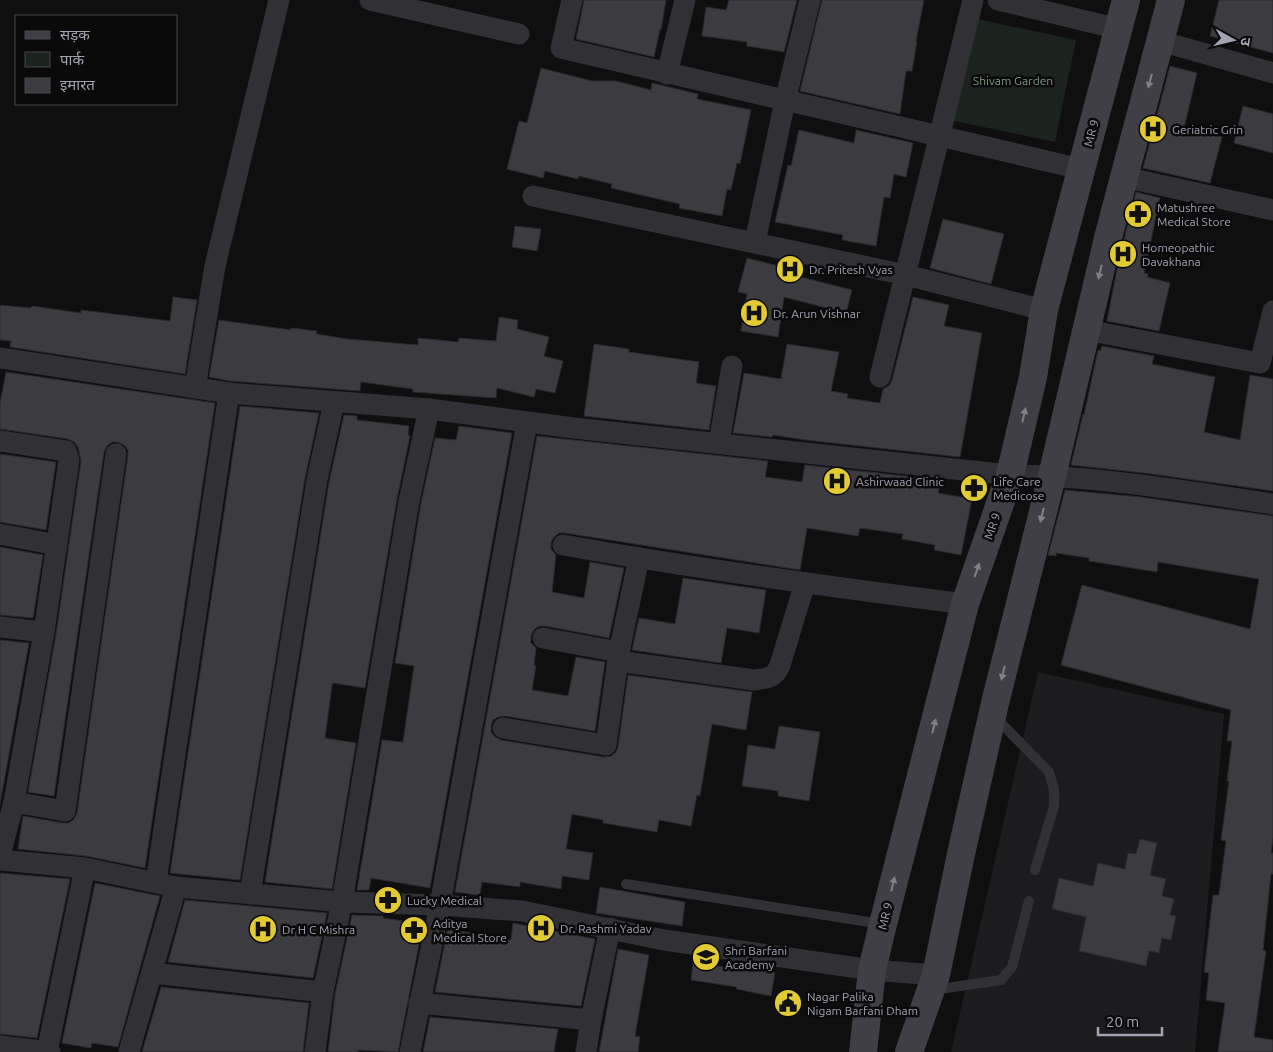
<svg xmlns="http://www.w3.org/2000/svg" width="1273" height="1052" font-family="Ubuntu,'Noto Sans Devanagari',sans-serif">
	<style>
		.built { fill: #1c1b1d }
		.green { fill: #1c231e }
		.building { fill: #3c3c40; stroke: #2a292c }
		.lines { fill: none; stroke-linecap: round; stroke-linejoin: round }
		.lane { stroke: #313135; stroke-width: 10 }
		.street { stroke: #313135; stroke-width: 21 }
		.secondary { stroke: #3f3f45; stroke-width: 28 }
		.oneway { fill: #7f808b }
		.labels { text-anchor: middle; dominant-baseline: central; stroke-width: 5; stroke-linejoin: round; paint-order: stroke }
		.park-label { font-size: 12px; fill: #799a82; stroke: #0a0a0b }
		.poi-label { font-size: 12px; fill: #a1a3b0; stroke: #0a0a0b; text-anchor: start }
		.street-label { font-size: 12px; fill: #a1a3b0; stroke: #0a0a0b }
	</style>
	<rect width="100%" height="100%" fill="#0f0f10"/>
	<polygon class="built" points="1038,672 1224,714 1195,1052 951,1052"/>
	<polygon class="green" points="972,18 1076,40 1055,142 950,120"/>
	<g class="building">
		<polygon points="584,0 666,0 661,30 660,29 654,57 576,39"/>
		<polygon points="729,0 797,0 784,52 747,46 747,42 702,36 706,7 726,10"/>
		<polygon points="822,0 924,0 916,41 917,41 912,71 906,71 900,114 800,91"/>
		<polygon points="1219,0 1273,0 1273,53 1210,36"/>
		<polygon points="1170,66 1197,73 1184,128 1222,137 1210,183 1143,168"/>
		<polygon points="541,68 592,81 616,81 651,90 652,83 698,94 697,99 751,110 740,164 737,163 731,190 727,189 722,216 679,208 680,204 611,188 612,184 579,176 578,179 545,171 543,178 507,169 519,121 527,123"/>
		<polygon points="1243,106 1273,114 1273,153 1234,143"/>
		<polygon points="799,130 854,143 856,130 913,143 906,177 894,174 890,198 884,197 876,246 842,240 843,235 775,222 788,165 791,166"/>
		<polygon points="1136,192 1160,198 1144,273 1148,274 1147,277 1170,283 1159,331 1107,321 1119,259"/>
		<polygon points="943,219 1004,234 991,284 930,268"/>
		<polygon points="515,226 541,229 537,251 512,247"/>
		<polygon points="747,258 790,269 789,274 852,290 846,313 784,297 778,337 741,331 747,294 738,292"/>
		<polygon points="173,297 197,300 185,374 10,347 11,341 0,340 0,305 31,308 32,306 81,313 81,310 170,321"/>
		<polygon points="913,297 949,305 944,326 982,333 960,457 806,440 773,435 772,437 733,433 744,373 781,379 787,344 839,352 831,391 848,394 847,398 880,403 883,389 889,386 892,380"/>
		<polygon points="499,317 518,320 517,329 549,337 544,356 563,361 555,393 536,389 534,397 497,388 496,398 413,392 413,389 361,382 360,391 230,381 209,377 219,320 291,330 291,328 317,331 316,334 348,339 418,345 418,338 458,342 459,338 496,341"/>
		<polygon points="594,344 629,349 629,352 699,362 696,383 716,386 709,430 584,416"/>
		<polygon points="1102,346 1154,356 1152,364 1215,377 1204,432 1240,440 1250,375 1273,379 1273,491 1144,473 1071,465 1083,414 1084,415 1098,350 1100,351"/>
		<polygon points="6,372 215,403 145,868 86,856 18,849 23,816 63,823 69,823 74,819 77,813 128,455 128,450 124,445 117,442 112,442 107,446 104,452 54,796 28,792 56,634 81,461 78,447 74,442 68,439 0,429 0,403"/>
		<polygon points="240,406 319,413 305,478 240,880 170,873"/>
		<polygon points="344,415 357,416 357,420 409,426 408,435 410,436 397,499 365,688 333,683 332,685 325,738 356,743 332,889 265,882 329,482"/>
		<polygon points="459,426 512,433 430,888 371,878 369,890 357,890 382,740 403,742 414,666 395,663 421,503 435,438 456,440"/>
		<polygon points="537,436 768,461 765,477 802,482 805,465 941,480 938,493 972,499 961,555 934,550 935,545 902,539 903,534 860,528 858,536 807,528 800,570 565,533 559,533 554,537 551,542 551,549 556,555 552,592 584,598 590,562 624,568 609,638 545,626 539,626 534,630 531,636 531,643 536,648 534,665 536,666 532,690 568,696 576,657 605,662 595,731 505,716 498,717 493,720 491,726 491,732 495,737 501,740 604,757 611,756 616,752 618,747 628,675 752,692 746,730 712,724 700,796 697,795 691,826 659,820 657,832 603,823 603,820 572,814 566,849 593,853 589,880 562,876 561,889 520,882 520,887 482,882 480,895 476,895 455,892"/>
		<polygon points="0,454 56,462 46,530 0,522"/>
		<polygon points="1065,490 1140,497 1273,516 1273,838 1271,853 1273,853 1273,874 1271,874 1263,950 1266,951 1254,1037 1273,1040 1273,1052 1218,1052 1225,1003 1206,1000 1209,973 1204,972 1213,895 1219,895 1226,841 1221,840 1229,781 1227,781 1232,741 1227,741 1231,710 1061,665 1082,585 1250,629 1259,579 1158,562 1157,572 1089,561 1089,558 1056,553 1056,556 1048,555"/>
		<polygon points="0,547 43,555 33,618 0,615"/>
		<polygon points="683,578 766,590 759,633 727,628 721,663 632,650 639,618 675,624"/>
		<polygon points="0,640 29,643 0,804"/>
		<polygon points="779,726 820,732 809,801 778,796 778,791 742,786 748,745 775,749"/>
		<polygon points="1140,839 1157,843 1150,875 1166,879 1162,896 1174,899 1170,915 1176,916 1171,940 1162,938 1159,953 1149,951 1146,966 1079,951 1086,917 1052,909 1059,878 1093,886 1098,863 1125,869 1128,853 1136,854"/>
		<polygon points="0,873 70,879 37,1038 0,1034"/>
		<polygon points="95,883 160,896 118,1047 92,1043 91,1048 62,1043"/>
		<polygon points="600,887 685,902 682,926 596,913"/>
		<polygon points="185,900 327,913 313,978 168,962"/>
		<polygon points="352,915 383,916 383,918 423,924 398,1052 358,1050 358,1052 328,1052 335,994"/>
		<polygon points="449,922 462,924 460,931 511,940 513,923 595,939 581,1006 435,992"/>
		<polygon points="618,949 649,955 635,1036 640,1037 638,1052 599,1052"/>
		<polygon points="693,962 756,972 756,970 775,973 771,996 736,989 737,987 691,980"/>
		<polygon points="161,987 309,1003 303,1052 142,1052"/>
		<polygon points="430,1017 558,1029 554,1052 423,1052"/>
	</g>
	<g class="lines">
		<g class="lane">
			<polyline points="995,717 1049,772 1054,790 1054,806 1035,870"/>
			<polyline points="626,884 882,924"/>
			<polyline points="933,990 1001,980 1012,967 1029,901"/>
		</g>
		<g class="street">
			<polyline points="370,0 519,34"/>
			<polyline points="572,0 561,48 1081,169"/>
			<polyline points="998,0 1119,29"/>
			<polyline points="1160,41 1273,73"/>
			<polyline points="667,74 685,0"/>
			<polyline points="1124,177 1273,210"/>
			<polyline points="533,196 906,275 1044,310"/>
			<polyline points="755,242 785,101 810,0"/>
			<polyline points="1086,330 1260,363 1273,311"/>
			<path d="M0,358L229,393L429,409L574,428L1010,475C1098,476 1186,491 1273,504"/>
			<polyline points="880,377 973,0"/>
			<polyline points="195,388 215,266 279,0"/>
			<polyline points="0,441 66,451 69,460 44,632 14,802 0,855"/>
			<polyline points="719,443 732,366"/>
			<polyline points="0,534 57,545"/>
			<path d="M563,545C697,569 831,587 965,604"/>
			<polyline points="0,627 44,632"/>
			<polyline points="543,638 619,652"/>
			<path d="M618,661L754,680C768,678 775,678 780,665L805,583"/>
			<polyline points="503,728 606,745 619,652 639,558"/>
			<polyline points="14,802 65,811 116,454"/>
			<polyline points="0,860 85,868 176,887 342,902 440,905 522,911 664,940 872,970 936,975"/>
			<polyline points="156,882 229,393"/>
			<polyline points="250,894 317,480 334,402"/>
			<polyline points="152,973 323,992"/>
			<polyline points="419,1003 591,1020"/>
			<polyline points="0,1046 50,1052"/>
			<polyline points="47,1052 85,868"/>
			<polyline points="129,1052 176,887"/>
			<polyline points="315,1052 323,992 342,902 409,501 429,409"/>
			<polyline points="410,1052 440,905 527,422"/>
			<polyline points="586,1052 591,1020 610,928"/>
		</g>
		<g class="secondary">
			<polyline points="863,1052 872,970 883,924 965,604 1010,475 1033,377 1044,310 1126,0"/>
			<polyline points="909,1052 936,975 961,854 995,703 1052,476 1109,234 1171,0"/>
		</g>
	</g>
	<defs><path id="oneway-solid" d="M-6-.8H1V-3.2L6.5 0L1 3.2V.8H-6Z" transform="scale(1.25)"/></defs>
	<g class="oneway">
		<use href="#oneway-solid" transform="translate(1150 81) rotate(105)"/>
		<use href="#oneway-solid" transform="translate(1100 272) rotate(103)"/>
		<use href="#oneway-solid" transform="translate(1024 415) rotate(-77)"/>
		<use href="#oneway-solid" transform="translate(1042 515) rotate(104)"/>
		<use href="#oneway-solid" transform="translate(977 570) rotate(-71)"/>
		<use href="#oneway-solid" transform="translate(1003 673) rotate(104)"/>
		<use href="#oneway-solid" transform="translate(934 726) rotate(-76)"/>
		<use href="#oneway-solid" transform="translate(893 884) rotate(-76)"/>
	</g>
	<defs>
		<symbol id="hospital-disc" viewBox="-11 -11 22 22"><circle r="9.5" fill="#e2ca35" stroke="#0a0a0b"/><path d="M-5-5h3v3.5h4V-5h3V5h-3V1.5h-4V5h-3Z" fill="#111"/></symbol>
		<symbol id="pharmacy-disc" viewBox="-11 -11 22 22"><circle r="9.5" fill="#e2ca35" stroke="#0a0a0b"/><path d="M-2-6h4v4h4v4h-4v4h-4v-4h-4v-4h4Z" fill="#111"/></symbol>
		<symbol id="school-disc" viewBox="-11 -11 22 22"><circle r="9.5" fill="#e2ca35" stroke="#0a0a0b"/><path d="M0-5L7-2L0 1L-7-2ZM-4 1L0 2.5L4 1V4Q0 6-4 4Z" fill="#111"/></symbol>
		<symbol id="civic-disc" viewBox="-11 -11 22 22"><circle r="9.5" fill="#e2ca35" stroke="#0a0a0b"/><path d="M-.6-6.5H3V-4.5H.6V-3L4-1V1h2V6H-6V1h2V-1L-.6-3ZM-1.2 2.5V6h2.4V2.5Z" fill="#111"/></symbol>
	</defs>
	<g fill-rule="evenodd">
		<use href="#hospital-disc" x="1137" y="113" width="32" height="32"/>
		<use href="#pharmacy-disc" x="1122" y="198" width="32" height="32"/>
		<use href="#hospital-disc" x="1107" y="238" width="32" height="32"/>
		<use href="#hospital-disc" x="774" y="253" width="32" height="32"/>
		<use href="#hospital-disc" x="738" y="297" width="32" height="32"/>
		<use href="#hospital-disc" x="821" y="465" width="32" height="32"/>
		<use href="#pharmacy-disc" x="958" y="472" width="32" height="32"/>
		<use href="#pharmacy-disc" x="372" y="884" width="32" height="32"/>
		<use href="#hospital-disc" x="525" y="912" width="32" height="32"/>
		<use href="#hospital-disc" x="247" y="913" width="32" height="32"/>
		<use href="#pharmacy-disc" x="398" y="914" width="32" height="32"/>
		<use href="#school-disc" x="690" y="941" width="32" height="32"/>
		<use href="#civic-disc" x="772" y="987" width="32" height="32"/>
	</g>
	<g class="labels">
		<g class="park-label">
			<text x="1013" y="80">Shivam Garden</text>
		</g>
		<g class="poi-label">
			<text x="1172" y="129">Geriatric Grin</text>
			<text x="1157" y="207">Matushree<tspan x="1157" dy="14">Medical Store</tspan></text>
			<text x="1142" y="247">Homeopathic<tspan x="1142" dy="14">Davakhana</tspan></text>
			<text x="809" y="269">Dr. Pritesh Vyas</text>
			<text x="773" y="313">Dr. Arun Vishnar</text>
			<text x="856" y="481">Ashirwaad Clinic</text>
			<text x="993" y="481">Life Care<tspan x="993" dy="14">Medicose</tspan></text>
			<text x="407" y="900">Lucky Medical</text>
			<text x="433" y="923">Aditya<tspan x="433" dy="14">Medical Store</tspan></text>
			<text x="560" y="928">Dr. Rashmi Yadav</text>
			<text x="282" y="929">Dr H C Mishra</text>
			<text x="725" y="950">Shri Barfani<tspan x="725" dy="14">Academy</tspan></text>
			<text x="807" y="996">Nagar Palika<tspan x="807" dy="14">Nigam Barfani Dham</tspan></text>
		</g>
		<g class="street-label">
			<text transform="translate(1091 133) rotate(-75)">MR 9</text>
			<text transform="translate(992 526) rotate(-71)">MR 9</text>
			<text transform="translate(885 916) rotate(-76)">MR 9</text>
		</g>
	</g>
	<rect x="15" y="15" width="162" height="90" fill="#0a0a0b" stroke="#46474d"/>
	<rect x="25" y="31" width="25" height="8" fill="#3f3f45" stroke="#46474d"/>
	<text x="60" y="40" font-size="15" fill="#a1a3b0">सड़क</text>
	<rect x="25" y="52" width="25" height="15" fill="#1c231e" stroke="#46474d"/>
	<text x="60" y="65" font-size="15" fill="#a1a3b0">पार्क</text>
	<rect x="25" y="78" width="25" height="15" fill="#3c3c40" stroke="#46474d"/>
	<text x="60" y="90" font-size="15" fill="#a1a3b0">इमारत</text>
	<g transform="translate(1233 40) rotate(98)" stroke="#0a0a0b" stroke-width="4" paint-order="stroke">
	<path d="M0-4L9 19L0 12L-9 19Z" fill="#a1a3b0"/>
	<text y="-8" font-size="14" font-weight="bold" text-anchor="middle" fill="#a1a3b0">उ</text>
	</g>
	<path d="M1098 1027v8h64v-8" fill="none" stroke="#a1a3b0" stroke-width="2.5"/>
	<text x="1106" y="1027" font-size="15" fill="#a1a3b0" stroke="#0a0a0b" stroke-width="4" paint-order="stroke">20 m</text>
</svg>
